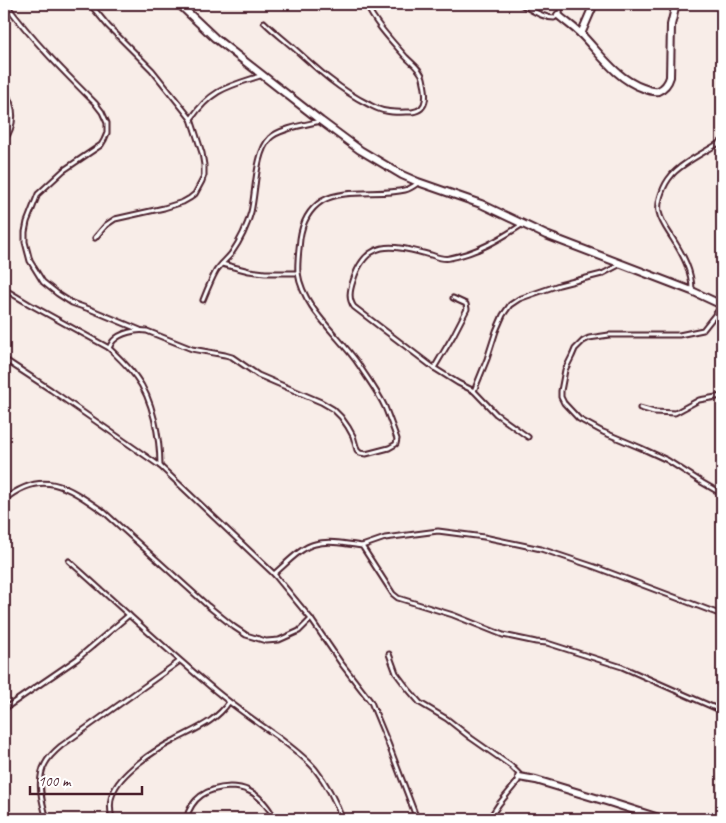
<svg xmlns="http://www.w3.org/2000/svg" width="726" height="823" font-family="Caveat,sans-serif">
	<style>
		.lines { fill: none; stroke-linecap: round; stroke-linejoin: round }
		.service-casing { stroke: #4a1f2b; stroke-width: 7 }
		.minor-casing { stroke: #4a1f2b; stroke-width: 10 }
		.service { stroke: #fff; stroke-width: 3 }
		.minor { stroke: #fff; stroke-width: 6 }
	</style>
	<rect width="100%" height="100%" fill="#f8ede8"/>
	<filter id="ink" filterUnits="userSpaceOnUse"><feTurbulence type="fractalNoise" baseFrequency=".02" numOctaves="2"/><feDisplacementMap in="SourceGraphic" scale="10" xChannelSelector="R" yChannelSelector="G"/><feConvolveMatrix kernelMatrix="1 2 1 2 8 2 1 2 1" color-interpolation-filters="sRGB"/></filter>
	<g filter="url(#ink)">
		<g class="lines">
			<defs>
				<g id="service">
					<path d="M6,4C32,40 64,72 95,103L102,112L107,123V133L104,140L101,145L64,170L38,194L27,222L25,232V242L30,261L43,282L58,294L72,303L92,310L140,330"/>
					<polyline points="90,4 108,26 152,70 191,119 202,153 204,165 204,175 202,181 195,194 190,198 183,202 164,208 115,219 106,225 95,238"/>
					<path d="M520,4C531,9 542,18 554,18L560,13L561,4"/>
					<path d="M264,22C274,32 285,40 296,50C318,70 340,90 368,104C374,107 379,110 386,111C394,113 404,112 412,112C430,110 426,91 423,78C421,69 410,62 404,55C390,39 375,23 366,4"/>
					<path d="M4,90C15,107 16,124 4,141"/>
					<path d="M191,119C212,88 230,86 263,75"/>
					<path d="M523,224C500,239 477,253 450,258C444,260 437,257 431,255C395,246 367,236 353,281C350,290 348,299 354,307L434,368L458,383L474,391L496,414L528,437"/>
					<polyline points="222,264 249,271 265,273 298,273"/>
					<polyline points="4,289 29,304 109,348"/>
					<path d="M692,290C692,271 683,255 673,239C668,231 661,222 659,212C657,201 664,184 671,176C681,163 708,151 722,141"/>
					<path d="M203,300C207,290 211,280 216,271C220,265 226,260 231,254C240,241 247,227 251,212C256,192 255,153 270,138C278,129 308,124 321,121"/>
					<polyline points="722,306 703,330 679,335 609,335 589,338 583,341 575,349 572,356 565,370 561,391 561,397 564,403 579,419 603,432 641,448 667,460 703,483 722,494"/>
					<polyline points="4,359 51,390 160,466 274,574 311,619 341,663 371,702 388,743 417,819"/>
					<polyline points="434,368 453,336 467,309 466,304 453,298"/>
					<polyline points="474,391 487,359 496,331 503,315 510,305 519,299 530,295 559,285 602,274 621,264"/>
					<polyline points="640,408 654,412 675,413 699,400 722,396"/>
					<path d="M160,466C160,438 153,399 136,377C128,366 118,357 109,348C110,346 111,344 113,341C120,333 137,329 147,331L192,349L225,355L232,357L258,375L321,402L333,409L341,417L348,427L353,436L357,450L360,453L366,454L389,448L396,444L397,439C393,428 389,417 385,407C378,392 367,378 359,365C340,336 303,309 298,273C297,263 299,250 300,239C302,224 308,210 322,201C344,188 381,196 405,190C410,189 414,186 418,183"/>
					<path d="M4,500C43,468 68,487 104,512L208,606L234,627L246,635L266,641L279,640L299,631L311,619"/>
					<polyline points="362,546 385,538 438,531 484,537 541,549 595,567 722,615"/>
					<path d="M69,561C116,603 162,646 211,687C232,705 255,721 278,737C291,747 305,757 315,769C327,784 336,802 342,819"/>
					<path d="M274,574C285,565 301,547 315,544C330,540 347,544 362,546L393,594L398,598L453,615L503,635L536,642L547,643L622,667L722,711"/>
					<polyline points="389,654 396,673 408,689 420,703 447,719 471,738 511,766 519,774 518,781 499,804 489,819"/>
					<polyline points="4,709 77,659 129,615"/>
					<path d="M47,819C42,803 36,780 45,764C49,756 55,751 61,746L180,661"/>
					<path d="M112,819C110,810 109,801 113,793C120,773 155,750 173,741C193,730 216,722 229,702"/>
					<path d="M186,819C192,797 207,788 230,787C236,787 243,788 249,791C260,796 269,808 275,819"/>
				</g>
				<g id="minor">
					<polyline points="179,4 215,38 321,121 360,150 402,175 418,182 481,204 546,235 692,291 722,305"/>
					<path d="M558,15C566,22 575,28 582,35C601,55 617,79 643,88C648,90 653,92 658,91C665,88 668,84 670,77L671,25L676,4"/>
					<polyline points="581,34 594,4"/>
					<polyline points="519,777 536,780 609,802 662,819"/>
				</g>
			</defs>
			<use href="#service" class="service-casing"/>
			<use href="#minor" class="minor-casing"/>
			<use href="#service" class="service"/>
			<use href="#minor" class="minor"/>
		</g>
	</g>
	<rect width="726" height="823" fill="none" stroke="#fff" stroke-width="20"/>
	<rect x="10" y="10" width="706" height="803" fill="none" stroke="#4a1f2b" stroke-width="2" filter="url(#ink)"/>
	<path d="M30 786v8h112v-8" fill="none" stroke="#4a1f2b" stroke-width="2.5"/>
	<text x="38" y="786" font-size="15" fill="#4a1f2b" stroke="#ffffff" stroke-width="4" paint-order="stroke">100 m</text>
</svg>
